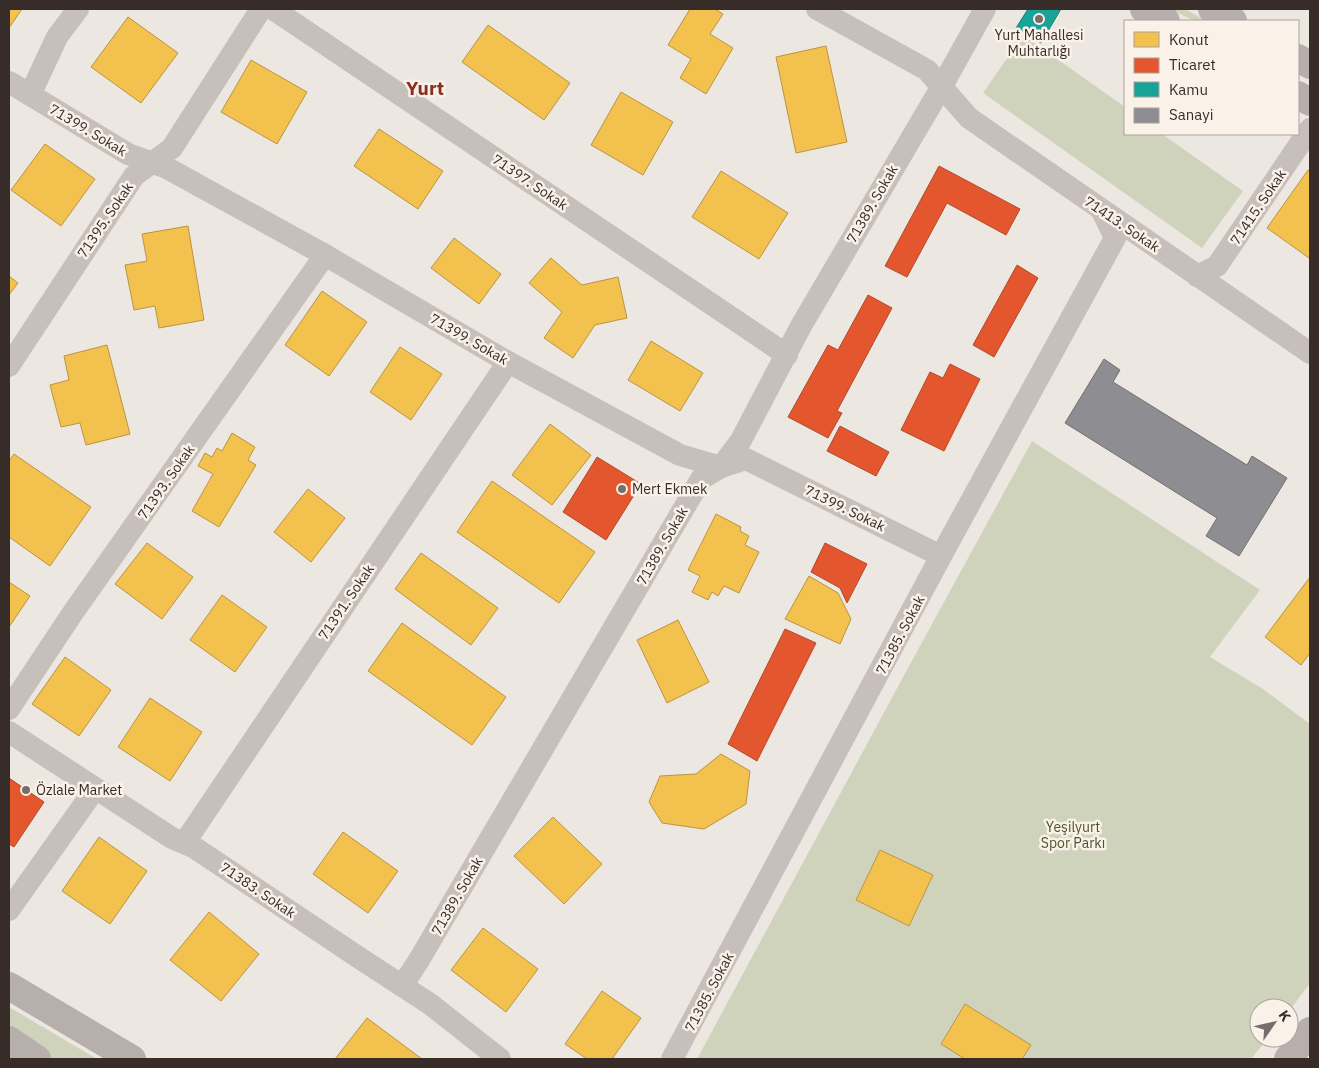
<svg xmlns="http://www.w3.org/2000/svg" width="1319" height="1068" font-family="'IBM Plex Sans',sans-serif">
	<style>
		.green { fill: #d0d3bc }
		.homes { fill: #f2c14e; stroke: #ba9443 }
		.shops { fill: #e4572e; stroke: #b04a2c }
		.public { fill: #17a398; stroke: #217f77 }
		.industry { fill: #8d8d92; stroke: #747072 }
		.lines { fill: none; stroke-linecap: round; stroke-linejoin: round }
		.street { stroke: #c7bfbb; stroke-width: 22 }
		.secondary { stroke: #b7afab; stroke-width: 28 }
		.poi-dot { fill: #776d6a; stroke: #faf1e9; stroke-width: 2 }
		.labels { text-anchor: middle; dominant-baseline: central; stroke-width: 5; stroke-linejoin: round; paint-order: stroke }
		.poi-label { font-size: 14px; fill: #382c29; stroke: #faf1e9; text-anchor: start }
		.street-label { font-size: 14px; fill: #382c29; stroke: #faf1e9 }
		.park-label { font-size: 14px; fill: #4b562c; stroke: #faf1e9 }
		.district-label { font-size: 19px; font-weight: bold; fill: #872f21; stroke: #faf1e9 }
	</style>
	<rect width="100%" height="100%" fill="#ede7e2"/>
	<g class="green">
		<polygon points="1171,9 1185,9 1207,21 1194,21"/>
		<polygon points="1023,35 1125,107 1125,134 1162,134 1243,191 1202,248 983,93"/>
		<polygon points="1032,441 1260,590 1210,657 1263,689 1310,724 1310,983 1289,1011 1289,1008 1259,1008 1259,1038 1268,1038 1251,1059 697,1059 908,668"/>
		<polygon points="9,1007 97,1059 47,1059 13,1038 9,1023"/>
	</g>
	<g class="homes">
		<polygon points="9,9 22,9 9,28"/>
		<polygon points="690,9 715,9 723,14 710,34 733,48 706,94 680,78 691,59 668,45"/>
		<polygon points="128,17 178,53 141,103 91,67"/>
		<polygon points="488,25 570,83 544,120 462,62"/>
		<polygon points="826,46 847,142 796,153 776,57"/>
		<polygon points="251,60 307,92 277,144 221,112"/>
		<polygon points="621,92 673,122 643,175 591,145"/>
		<polygon points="379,129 443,171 418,209 354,166"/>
		<polygon points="45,144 95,179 61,226 11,190"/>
		<polygon points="1308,170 1310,171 1310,255 1309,258 1267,228"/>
		<polygon points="721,171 788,213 759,259 692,217"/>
		<polygon points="188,226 204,320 159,328 155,306 134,310 125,265 147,261 142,234"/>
		<polygon points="454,238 501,274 479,304 431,268"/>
		<polygon points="551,258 582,285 618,277 627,318 595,325 573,358 544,338 562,312 529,283"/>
		<polygon points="9,276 18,283 9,295"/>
		<polygon points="322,291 367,322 329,376 285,345"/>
		<polygon points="651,341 703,373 680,411 628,380"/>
		<polygon points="107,345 130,434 86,445 80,423 61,427 50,385 69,380 64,356"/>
		<polygon points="400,347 442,374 411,420 370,392"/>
		<polygon points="550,424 591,455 552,505 512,475"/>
		<polygon points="232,433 255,447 248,460 256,465 219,527 192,511 213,474 198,466 205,453 212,457 217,448 222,451"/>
		<polygon points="14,454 91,507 50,566 9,537 9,461"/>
		<polygon points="492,481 595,552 559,603 457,532"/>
		<polygon points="308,489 345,518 311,562 274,532"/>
		<polygon points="716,514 741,527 740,531 749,536 745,545 759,552 739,593 724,586 718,596 712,592 708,600 692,592 700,576 688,570"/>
		<polygon points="147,543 193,577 162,619 115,584"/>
		<polygon points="421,553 498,608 471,645 395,589"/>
		<polygon points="809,576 838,593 851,619 840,644 785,619"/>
		<polygon points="1310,577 1310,653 1301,665 1265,637"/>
		<polygon points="9,582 30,596 9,627"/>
		<polygon points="222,595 267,627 235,672 190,640"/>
		<polygon points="678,620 709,682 667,703 637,640"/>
		<polygon points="402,623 506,697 472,745 368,671"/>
		<polygon points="65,657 111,690 79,736 32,704"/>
		<polygon points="150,698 202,732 170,781 118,747"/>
		<polygon points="721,754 750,771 746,804 704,829 662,823 649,802 660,776 696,774"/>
		<polygon points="553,817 602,864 564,904 514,856"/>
		<polygon points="343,832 398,871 368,913 313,874"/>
		<polygon points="99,837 147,871 110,924 62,891"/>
		<polygon points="880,850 933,875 909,926 856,900"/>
		<polygon points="209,912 259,954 221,1001 170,960"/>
		<polygon points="483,928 538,969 506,1012 451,970"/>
		<polygon points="602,991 641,1018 612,1059 587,1059 565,1044"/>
		<polygon points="965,1004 1031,1045 1022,1059 965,1059 941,1044"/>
		<polygon points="367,1018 422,1059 335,1059"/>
	</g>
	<g class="shops">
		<polygon points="939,166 1020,209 1006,235 947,203 907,277 885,266"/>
		<polygon points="1017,265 1038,278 994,357 973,345"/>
		<polygon points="868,295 892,308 837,411 842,413 828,438 788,417 828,345 838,350"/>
		<polygon points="950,364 980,379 944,451 901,430 930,372 943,378"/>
		<polygon points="840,426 889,452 876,476 827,451"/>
		<polygon points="597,457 641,484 606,540 563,512"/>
		<polygon points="825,543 867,564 847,603 840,588 811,572"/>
		<polygon points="785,629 816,643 757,761 728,744"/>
		<polygon points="9,778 44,802 14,847 9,844"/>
	</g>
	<polygon class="public" points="1028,9 1061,9 1041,43 1016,28"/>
	<polygon class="industry" points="1104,359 1120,370 1113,382 1247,465 1252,456 1287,478 1239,556 1206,536 1217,518 1065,423"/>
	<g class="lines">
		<g class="street">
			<polyline points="273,9 787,355"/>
			<polyline points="817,9 927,70 969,118 1310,353"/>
			<polyline points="9,82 128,154 167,168 325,255 508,362 680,455 721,467 746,459 941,556"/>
			<polyline points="30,95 57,37 78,9"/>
			<polyline points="1197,276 1217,266 1310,129"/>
			<polyline points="9,366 134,176 172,148 261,9"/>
			<polyline points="9,709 72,614 325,255"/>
			<polyline points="9,732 172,838 195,848 361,959 430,1004 500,1059"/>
			<polyline points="185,842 508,362"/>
			<polyline points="9,910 95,789"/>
			<polyline points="402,986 419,960 701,479 721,467 740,442 801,326 942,86 985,9"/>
			<polyline points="672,1059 941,556 1115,238 1102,211"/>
		</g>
		<g class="secondary">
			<polyline points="1144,9 1166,21"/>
			<polyline points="1212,9 1233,21"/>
			<polyline points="1298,58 1310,65"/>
			<polyline points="1298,95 1310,102"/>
			<polyline points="9,986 132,1059"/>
			<polyline points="9,1040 37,1059"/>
			<polyline points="1288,1059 1310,1031"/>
		</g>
	</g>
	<g class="poi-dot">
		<circle cx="1039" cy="19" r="5"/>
		<circle cx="622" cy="489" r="5"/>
		<circle cx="26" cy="790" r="5"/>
	</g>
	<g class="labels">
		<g class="poi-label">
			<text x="1039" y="35" text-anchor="middle">Yurt Mahallesi<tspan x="1039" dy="16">Muhtarlığı</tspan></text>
			<text x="632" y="489">Mert Ekmek</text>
			<text x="36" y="790">Özlale Market</text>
		</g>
		<g class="street-label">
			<text transform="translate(88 130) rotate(31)">71399. Sokak</text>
			<text transform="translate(530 182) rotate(34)">71397. Sokak</text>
			<text transform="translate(872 204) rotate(-60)">71389. Sokak</text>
			<text transform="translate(1258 207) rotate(-56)">71415. Sokak</text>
			<text transform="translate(105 220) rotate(-56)">71395. Sokak</text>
			<text transform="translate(1122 224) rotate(34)">71413. Sokak</text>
			<text transform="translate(469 339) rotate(30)">71399. Sokak</text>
			<text transform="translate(166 482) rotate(-55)">71393. Sokak</text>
			<text transform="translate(845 508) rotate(26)">71399. Sokak</text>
			<text transform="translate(662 546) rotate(-60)">71389. Sokak</text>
			<text transform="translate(346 602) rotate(-56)">71391. Sokak</text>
			<text transform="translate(900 635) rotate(-62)">71385. Sokak</text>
			<text transform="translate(258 890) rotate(34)">71383. Sokak</text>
			<text transform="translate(457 896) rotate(-60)">71389. Sokak</text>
			<text transform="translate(709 992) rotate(-62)">71385. Sokak</text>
		</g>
		<g class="park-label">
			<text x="1073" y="827">Yeşilyurt<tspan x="1073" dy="16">Spor Parkı</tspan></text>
		</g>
		<g class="district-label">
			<text x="425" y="88">Yurt</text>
		</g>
	</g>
	<rect width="1319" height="1068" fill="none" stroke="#382c29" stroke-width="20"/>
	<rect x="1124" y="20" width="175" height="115" fill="#faf1e9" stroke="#aca29c"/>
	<rect x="1134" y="32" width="25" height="15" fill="#f2c14e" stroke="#aca29c"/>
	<text x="1169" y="45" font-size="15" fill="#382c29">Konut</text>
	<rect x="1134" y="58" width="25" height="15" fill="#e4572e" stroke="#aca29c"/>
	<text x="1169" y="70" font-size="15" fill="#382c29">Ticaret</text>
	<rect x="1134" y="82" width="25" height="15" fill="#17a398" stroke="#aca29c"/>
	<text x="1169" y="95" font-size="15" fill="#382c29">Kamu</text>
	<rect x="1134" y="108" width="25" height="15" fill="#8d8d92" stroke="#aca29c"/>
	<text x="1169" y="120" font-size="15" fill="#382c29">Sanayi</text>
	<g transform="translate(1274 1023) rotate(56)"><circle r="24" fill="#faf1e9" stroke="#aca29c"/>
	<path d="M0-4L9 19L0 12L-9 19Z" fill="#776d6a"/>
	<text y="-8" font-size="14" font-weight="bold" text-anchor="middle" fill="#382c29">K</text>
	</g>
</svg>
